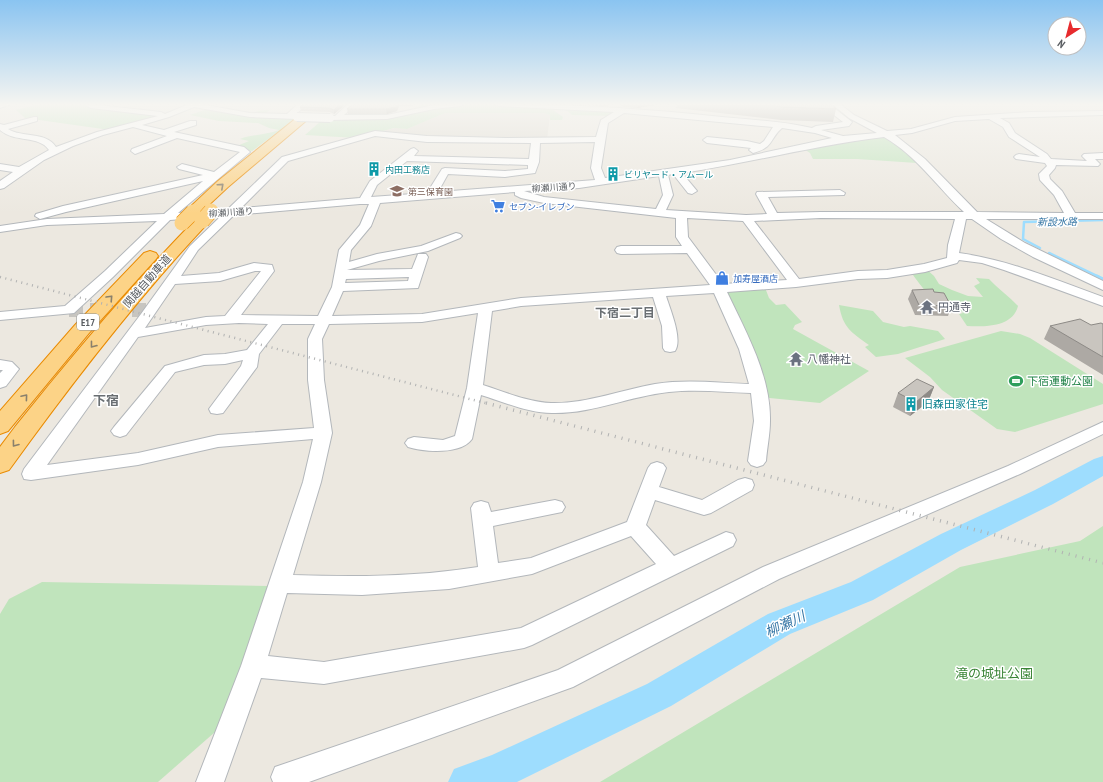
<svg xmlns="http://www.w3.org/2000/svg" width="1103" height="782" font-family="'PT Sans Narrow','Noto Sans JP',sans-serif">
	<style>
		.education { fill: #dedad1 }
		.green { fill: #c0e4bc }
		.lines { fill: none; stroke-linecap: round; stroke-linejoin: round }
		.stream-far1 { stroke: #9eddfe; stroke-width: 2.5 }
		.stream { stroke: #9eddfe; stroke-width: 3 }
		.river { fill: #9eddfe; fill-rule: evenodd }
		.minor-tunnel { stroke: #c7c5c0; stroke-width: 14; stroke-dasharray: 14 7; stroke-linecap: butt }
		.minor-casing { stroke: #b3b7bb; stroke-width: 2 }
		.highway-casing { stroke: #ea8b02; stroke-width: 2 }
		.minor { fill: #fff; fill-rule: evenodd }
		.highway { fill: #fcd387; fill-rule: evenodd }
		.rail-far1 { stroke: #b1b2b2; stroke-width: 2.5; stroke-dasharray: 1 4.5; stroke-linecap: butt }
		.rail { stroke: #b1b2b2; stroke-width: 3.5; stroke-dasharray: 1 6; stroke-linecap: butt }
		.minor-bridge-casing { stroke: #b3b7bb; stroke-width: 10; stroke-linecap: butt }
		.highway-bridge-casing { stroke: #ea8b02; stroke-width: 16; stroke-linecap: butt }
		.minor-bridge { stroke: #fff; stroke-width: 8 }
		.highway-bridge { stroke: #fcd387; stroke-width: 15 }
		.wall { fill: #ada9a4 }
		.shaded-wall { fill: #8d8a86 }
		.building { fill: #c9c5bf; stroke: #8d8a86 }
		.oneway { stroke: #8a806c }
		.labels { text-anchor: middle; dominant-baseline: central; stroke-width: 3; stroke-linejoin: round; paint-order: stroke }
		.far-culture-label { font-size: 9px; fill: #0d838f; stroke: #fff; text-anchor: start }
		.far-street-label { font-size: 9px; fill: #595d61; stroke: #fff }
		.far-education-label { font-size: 9px; fill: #785e54; stroke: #fff; text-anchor: start }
		.far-shop-label { font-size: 9px; fill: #366cbe; stroke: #fff; text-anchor: start }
		.far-water-label { font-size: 10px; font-style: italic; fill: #3a79a7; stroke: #fff }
		.shield { fill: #fff; stroke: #8b8e90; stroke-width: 1 }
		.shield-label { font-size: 10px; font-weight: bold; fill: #595d61 }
		.street-label { font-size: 11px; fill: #595d61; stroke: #fff }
		.worship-label { font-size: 11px; fill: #5b616d; stroke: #fff; text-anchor: start }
		.leisure-label { font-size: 11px; fill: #27864d; stroke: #fff; text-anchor: start }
		.culture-label { font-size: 11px; fill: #0d838f; stroke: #fff; text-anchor: start }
		.neighbourhood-label { font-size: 12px; font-weight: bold; fill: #6a6f73; stroke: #fff }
		.quarter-label { font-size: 13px; font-weight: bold; fill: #6a6f73; stroke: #fff }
		.near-park-label { font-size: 13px; fill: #398435; stroke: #fff }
		.near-water-label { font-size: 14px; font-style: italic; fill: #3a79a7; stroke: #fff }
	</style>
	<rect width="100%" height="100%" fill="#ece8e0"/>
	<polygon class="education" points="445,113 544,113 550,115 547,140 427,139 375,133 395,128 407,129"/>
	<g class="green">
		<polygon points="39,104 95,104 92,105 169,115 110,130 25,118 16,110"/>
		<polygon points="419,104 435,104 434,106 460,104 499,104 549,107 563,117 562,120 550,120 550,115 544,113 445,113 407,129 394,128 357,138 305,135 322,120 375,118 415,112"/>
		<path d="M210,108L250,115C259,109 260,111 270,110L263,115L297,118L252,151L232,148L249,141L240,139C253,134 267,135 279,130L269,128L258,123L219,121L190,115Z"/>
		<polygon points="564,108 622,111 615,116 572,115"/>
		<polygon points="886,136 917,163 857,159 813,159 810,153 804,149 825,144"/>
		<path d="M925,268L934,276L939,284L952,290L968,296L983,297L974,286L980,283L976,278L989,279C998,289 1009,296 1018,306C1013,327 985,327 967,326L959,314L963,313L952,301C927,299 924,289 910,271Z"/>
		<polygon points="764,285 769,298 776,305 785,304 802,322 795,325 793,329 869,371 820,403 760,397 719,288"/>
		<path d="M839,305L873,311L883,322L904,327L910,326L938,331L945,339L898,354L876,357L865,347L869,345C851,332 843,328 839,305Z"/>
		<polygon points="1001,331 1020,334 1030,338 1103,384 1103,404 1015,432 997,429 942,390 930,377 905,358"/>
		<polygon points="1103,526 1103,782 600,782 960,567 1080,541"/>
		<polygon points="42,582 269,586 223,725 158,782 0,782 0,614 9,599"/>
	</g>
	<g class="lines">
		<g class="stream-far1">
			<polyline points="1040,248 1023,239 1024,222 1103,220"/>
			<polyline points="1049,253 1099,277"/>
		</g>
		<polyline class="stream" points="1097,276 1103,279"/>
		<polygon class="river" points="1103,456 1103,476 1053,504 961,550 873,600 790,634 671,706 517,782 448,782 454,769 492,755 647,684 768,614 851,582 941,534 1035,490 1094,459"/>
		<polyline class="minor-tunnel" points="69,310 151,310"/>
		<defs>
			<g id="minor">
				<polygon points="0,104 11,104 0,108"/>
				<path d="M89,104L161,112L165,114L189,104H200L250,113L287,114L298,104H307L295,115L301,117L297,119L250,117L194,107L169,117L142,125L164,130L190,121H196V125L174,132L244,147L250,152L178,213L228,209L282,157L375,131L427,136L506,138L596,137L601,120L614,112L499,106L495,104C571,104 647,109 722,117C752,120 782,121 812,128L816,126L843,122L820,104H829L852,122L849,126L821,130L843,136L877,133L849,118L832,104H840L854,115L887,131L911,129L955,117L1030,112L1103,111V115L1000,118L1009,123L1015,133L1047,154L1051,159L1087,161L1082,156L1084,154L1103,153V159H1095L1100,164L1098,166L1056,165L1055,168L1049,175L1050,179L1062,191L1075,213H1103V219H986L1025,243L1103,281V290L1033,257L1001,239L972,219H966L959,253C1009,260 1056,280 1103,297V306L1004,270L982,263L959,260L957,263L925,272L887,278L858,279L796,287L727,292C746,332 771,376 770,421C770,434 767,448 766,461L763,465L757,467L751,465L748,461L754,421L751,393C724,392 696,389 669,392C630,396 592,414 552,413C528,413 504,402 481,395L472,439C461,455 424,452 408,447L405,443L408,439L414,437L443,440L455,436L467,388L478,313L422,322L329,324L322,339L324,380L332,433L321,482L293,575C355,577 416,577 478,567L471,508L474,503L481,501L488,503L491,512L555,500L562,502L565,507L562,512L493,526L498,563L531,558L627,522L648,468L651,464L657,462L663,464L666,468L659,487L702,500L738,480L745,478L752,480L754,485L752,490L711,513L704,515L655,500L646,525L674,556L726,532L733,534L736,540L733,546L532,645L524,648L324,684L261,678L224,782H196L241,666L303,482L313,439L218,447L138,465L31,480L24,479L22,474L24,469L141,314L190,246L221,216L170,220L113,277L74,313L0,320V312L65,306L105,271L157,221L47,225L0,232V226L47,219L164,214L203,181L66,212L40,219L35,216L36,214L63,206L203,175L179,169L177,167L182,164L214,172L240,152L177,138L135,154L131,151L132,149L167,136L133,127L103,135L73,146L44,160L4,188L0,189V181L13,172L0,170V164L19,167L49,150C39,135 15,143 0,130V124L4,125L34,117H37V121L8,129C22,138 46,131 56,147L97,132L158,116L91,108L87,106ZM624,113L773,127L764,141L760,144L747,141L707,137L703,140L707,143L751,148L749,150L753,153C775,147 769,139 782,128L815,133L832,138L730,160L605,178L601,168L608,123ZM989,119L1003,127L1009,137L1040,157L1019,154L1016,155L1014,157L1016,159L1045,163L1047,166L1039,174L1040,180L1054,195L1064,213L977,212L925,159L895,135L912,133L955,121ZM375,136L427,142L531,143L529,159L414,156L418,151L414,148L411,149L370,181L360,198L241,208L288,161ZM884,137C917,156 937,187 964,212H821L777,213L768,197L844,195L845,193L840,190L757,192L756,194L767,214L746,215L666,210L673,195L668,175L673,174L688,193L692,194L697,191L682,173C750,163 816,145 884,137ZM595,142L591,168L595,180L438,192L448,174L505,177L535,173L539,162L540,143ZM407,161L528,165V169L505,171L445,168L442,169L427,193L371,197L377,185ZM659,176L663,195L656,209L544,197L524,191L579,188ZM515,192V195L521,198L544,203L676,218V237L682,246H621L617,247L615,250L617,253L621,254L687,253L710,285L521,298L422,314L332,316L343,291L418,288L428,257L426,254H418L412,269L347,270L379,261L428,251L460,238L462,236L460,234L456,233L421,246L377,254L349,262L351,250L371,226L380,203ZM360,204H369L360,225L339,250L332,287L318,316L241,315L274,271L272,265L254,263L219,273L181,276L198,250L234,215ZM687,218L743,221L787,280L723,284L688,237ZM821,218L955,219L948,245L947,258L924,264L887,270L858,271L799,279L754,221ZM255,271H261L225,316L206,317L145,328L175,284L220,281ZM409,277L408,281L345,283L346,279ZM714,293L739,349L749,384C718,383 687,379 655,384C621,390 586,404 551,403C528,402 505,392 483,385L492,311L521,306L653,297L662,326L663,348L665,351L670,352L675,351C683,339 670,309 666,296ZM239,323L268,324L247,350L225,354L204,355L165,366L114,427L111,431L114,435L120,437L126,435L175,372L204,365L225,364L243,360L241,366L209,409L211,413L217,414L223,413L257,367L259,354L282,324H315L308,339V380L314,428L218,435L138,453L47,465L138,337L206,325ZM631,536L656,564L521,628L324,662L268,656L287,593L362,595L449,589L532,574Z"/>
				<polygon points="348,104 356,104 344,115 387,115 434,105 464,104 460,106 434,109 387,119 327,120 327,116 335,116"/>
				<polygon points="0,360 12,362 19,369 6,386 0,388 0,373 3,370 0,370"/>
				<polygon points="1103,422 1103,434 1020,474 779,579 573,687 309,782 273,782 271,777 275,767 558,670 763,567 1008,466"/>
			</g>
			<g id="highway">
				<polygon points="303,115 307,116 308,118 307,120 228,187 198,215 193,216 188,215 186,212 188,209 218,181 299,116"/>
				<path d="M202,216L207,218L210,221L207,224C135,301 71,384 9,470L0,473V447L15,427C73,355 132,284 197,218Z"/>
				<polygon points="150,251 156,253 158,256 156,259 89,333 8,431 0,434 0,411 75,325 144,253"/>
			</g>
		</defs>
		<use href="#minor" class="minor-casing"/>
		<use href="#highway" class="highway-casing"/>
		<use href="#minor" class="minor"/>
		<use href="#highway" class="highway"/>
		<polyline class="rail-far1" points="0,277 489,404"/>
		<polyline class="rail" points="486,403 1103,563"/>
		<defs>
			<polyline id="minor-bridge" points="297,117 330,118"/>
			<g id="highway-bridge">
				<polyline points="202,221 211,211"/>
				<polyline points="182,223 193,212"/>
			</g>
		</defs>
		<use href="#minor-bridge" class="minor-bridge-casing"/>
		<use href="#highway-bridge" class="highway-bridge-casing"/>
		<use href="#minor-bridge" class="minor-bridge"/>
		<use href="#highway-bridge" class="highway-bridge"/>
	</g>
	<g class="wall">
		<polygon points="304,104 346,104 334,114 330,112 301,111 300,107"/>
		<polygon points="353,104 414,104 413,106 399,106 397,111 387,114 348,114 347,109"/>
		<polygon points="587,104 615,104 603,106 589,105"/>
		<polygon points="617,104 660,104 637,108 624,107"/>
		<polygon points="677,104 832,104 836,109 833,122 781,120 676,108"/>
		<polygon points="912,290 934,292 951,306 948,316 915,315 908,299"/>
		<polygon points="1103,324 1103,375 1044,339 1050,326 1091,325"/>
		<polygon points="934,387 928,402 910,416 893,407 898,393"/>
	</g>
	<g class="shaded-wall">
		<polygon points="340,104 346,104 334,114 334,110"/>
		<polygon points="398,104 399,104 399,106 397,111 387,114 386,109"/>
		<polygon points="603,104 615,104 603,106"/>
		<polygon points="638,104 660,104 637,108"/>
		<polygon points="934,387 928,402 910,416 916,402"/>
	</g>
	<g class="building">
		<polygon points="304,104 340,104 334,110 329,108 300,107"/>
		<polygon points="353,104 398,104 396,107 386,109 347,109"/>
		<polygon points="753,104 832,104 836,109 783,107"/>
		<polygon points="933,289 934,292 944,293 951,306 919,305 912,290"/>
		<polygon points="1080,319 1091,325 1101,323 1103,324 1103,357 1050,326"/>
		<polygon points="917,379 934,387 916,402 898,393"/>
	</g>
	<defs><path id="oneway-chevron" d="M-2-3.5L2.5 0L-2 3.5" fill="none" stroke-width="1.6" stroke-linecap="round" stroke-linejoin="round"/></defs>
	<g class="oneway">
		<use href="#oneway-chevron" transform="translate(221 186) rotate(-42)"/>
		<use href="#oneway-chevron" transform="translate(110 298) rotate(-47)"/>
		<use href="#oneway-chevron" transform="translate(93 345) rotate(128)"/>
		<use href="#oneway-chevron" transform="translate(25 397) rotate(-50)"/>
		<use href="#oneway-chevron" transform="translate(15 444) rotate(127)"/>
	</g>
	<linearGradient id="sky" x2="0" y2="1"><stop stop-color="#8ac4f1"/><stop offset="0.49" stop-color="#f6f5f1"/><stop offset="1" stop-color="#f6f5f1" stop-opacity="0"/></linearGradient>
	<rect width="1103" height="213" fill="url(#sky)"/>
	<defs>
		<symbol id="building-bare" viewBox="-9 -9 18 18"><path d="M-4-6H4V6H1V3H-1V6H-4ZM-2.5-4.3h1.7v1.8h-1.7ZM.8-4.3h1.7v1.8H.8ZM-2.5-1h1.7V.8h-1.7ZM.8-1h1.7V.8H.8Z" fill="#0f9aa8" stroke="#fff" stroke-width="2.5" paint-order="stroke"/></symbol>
		<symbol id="school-bare" viewBox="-9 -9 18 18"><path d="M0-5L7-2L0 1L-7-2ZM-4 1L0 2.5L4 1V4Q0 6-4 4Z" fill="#8d6e63" stroke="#fff" stroke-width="2.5" paint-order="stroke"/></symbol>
		<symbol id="supermarket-bare" viewBox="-9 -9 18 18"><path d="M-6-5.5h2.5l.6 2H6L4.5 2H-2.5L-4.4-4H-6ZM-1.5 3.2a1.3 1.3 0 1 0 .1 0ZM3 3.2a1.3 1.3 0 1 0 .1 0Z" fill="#3f7fe0" stroke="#fff" stroke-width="2.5" paint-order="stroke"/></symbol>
		<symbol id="shop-bare" viewBox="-9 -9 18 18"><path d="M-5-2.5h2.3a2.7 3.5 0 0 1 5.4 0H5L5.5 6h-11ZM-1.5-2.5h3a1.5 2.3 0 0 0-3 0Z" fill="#3f7fe0" stroke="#fff" stroke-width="2.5" paint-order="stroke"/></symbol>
		<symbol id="temple-bare" viewBox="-9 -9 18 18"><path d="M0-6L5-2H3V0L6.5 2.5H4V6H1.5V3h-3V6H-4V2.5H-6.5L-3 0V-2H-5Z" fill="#6b7280" stroke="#fff" stroke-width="2.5" paint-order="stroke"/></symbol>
		<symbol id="stadium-bare" viewBox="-9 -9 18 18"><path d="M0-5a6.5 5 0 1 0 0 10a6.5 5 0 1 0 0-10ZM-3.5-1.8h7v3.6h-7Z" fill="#2e9e5b" stroke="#fff" stroke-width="2.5" paint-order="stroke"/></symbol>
	</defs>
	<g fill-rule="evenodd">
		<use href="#building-bare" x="364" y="159" width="20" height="20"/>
		<use href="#building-bare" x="603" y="164" width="20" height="20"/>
		<use href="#school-bare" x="387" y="181" width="20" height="20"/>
		<use href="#supermarket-bare" x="488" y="196" width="20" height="20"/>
		<use href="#shop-bare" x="712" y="268" width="20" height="20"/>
		<use href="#temple-bare" x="917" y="297" width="20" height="20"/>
		<use href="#temple-bare" x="786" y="349" width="20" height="20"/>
		<use href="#stadium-bare" x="1006" y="371" width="20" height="20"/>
		<use href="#building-bare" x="901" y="394" width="20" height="20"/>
	</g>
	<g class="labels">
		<g class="far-culture-label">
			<text x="385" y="169">内田工務店</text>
			<text x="624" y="174">ビリヤード・アムール</text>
		</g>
		<g class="far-street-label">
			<text transform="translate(554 187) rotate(-4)">柳瀬川通り</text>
			<text transform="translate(231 212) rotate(-4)">柳瀬川通り</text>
		</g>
		<g class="far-education-label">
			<text x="408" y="191">第三保育園</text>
		</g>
		<g class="far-shop-label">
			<text x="509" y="206">セブン-イレブン</text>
			<text x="733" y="278">加寿屋酒店</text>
		</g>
		<g class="far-water-label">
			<text transform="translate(1057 222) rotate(-1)">新設水路</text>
		</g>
		<rect class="shield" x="77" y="314" width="22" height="16" rx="3"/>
		<g class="shield-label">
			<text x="88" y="322">E17</text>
		</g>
		<g class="street-label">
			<text transform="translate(147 281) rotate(-49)">関越自動車道</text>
		</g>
		<g class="worship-label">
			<text x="938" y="307">円通寺</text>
			<text x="807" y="359">八幡神社</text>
		</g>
		<g class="leisure-label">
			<text x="1027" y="381">下宿運動公園</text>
		</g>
		<g class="culture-label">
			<text x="922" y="404">旧森田家住宅</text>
		</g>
		<g class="neighbourhood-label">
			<text x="625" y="312">下宿二丁目</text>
		</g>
		<g class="quarter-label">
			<text x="106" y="400">下宿</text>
		</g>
		<g class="near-park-label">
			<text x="994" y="673">滝の城址公園</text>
		</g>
		<g class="near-water-label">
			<text transform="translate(785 624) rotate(-25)">柳瀬川</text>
		</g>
	</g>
	<g transform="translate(1067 36) rotate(216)"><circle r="19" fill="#ffffff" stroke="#bdbec0"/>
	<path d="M0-3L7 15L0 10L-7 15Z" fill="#e72b2e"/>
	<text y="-6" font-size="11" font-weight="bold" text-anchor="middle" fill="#595d61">N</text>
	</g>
</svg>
